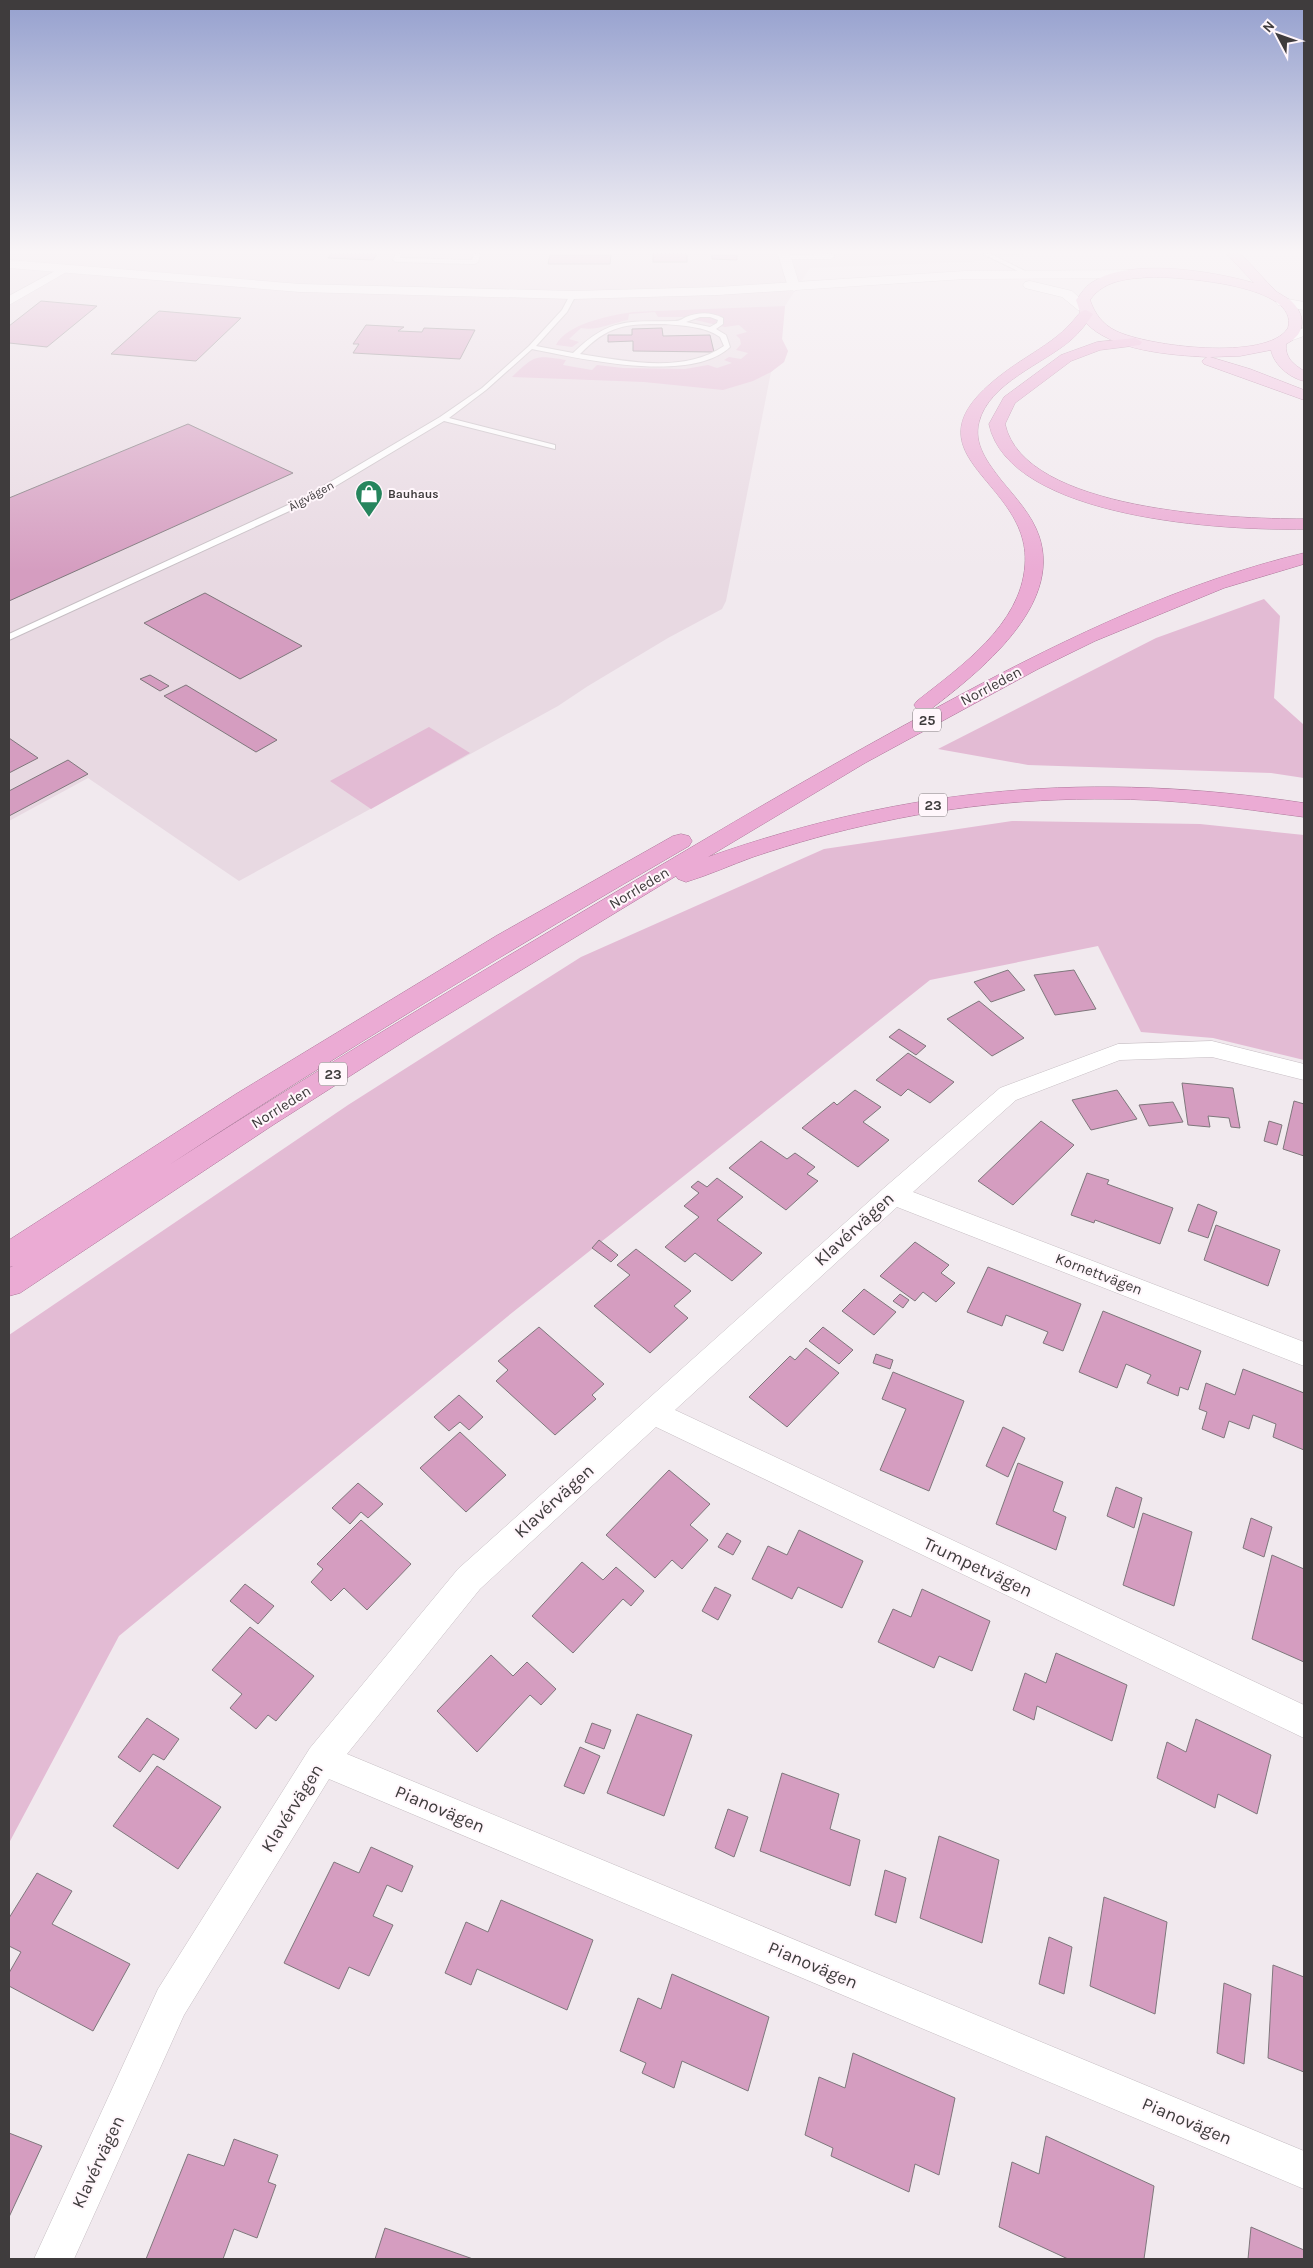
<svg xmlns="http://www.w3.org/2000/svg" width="1313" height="2268" font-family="Karla,sans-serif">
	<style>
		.built { fill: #e8d9e2 }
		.green { fill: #e3bbd4 }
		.building { fill: #d59dc0; stroke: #7f777c }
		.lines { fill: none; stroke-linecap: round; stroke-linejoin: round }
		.service-casing { stroke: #c6bec3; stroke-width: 2 }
		.minor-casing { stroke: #c6bec3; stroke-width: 1 }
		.tertiary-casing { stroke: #c6bec3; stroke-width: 1 }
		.primary-casing { stroke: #ac7699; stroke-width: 1 }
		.trunk-casing { stroke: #ac7699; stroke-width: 1 }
		.service { fill: #fff; fill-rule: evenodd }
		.minor { fill: #fff; fill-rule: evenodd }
		.tertiary { fill: #fff; fill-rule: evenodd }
		.primary { fill: #f0c0df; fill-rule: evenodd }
		.trunk { fill: #ebabd4; fill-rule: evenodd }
		.labels { text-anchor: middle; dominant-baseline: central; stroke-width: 4; stroke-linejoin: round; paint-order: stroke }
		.far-poi-label { font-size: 12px; font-weight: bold; fill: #3f3c3d; stroke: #fff6fb; text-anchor: start }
		.far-street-label { font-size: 12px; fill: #3f3c3d; stroke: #fff6fb }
		.shield { fill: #fff6fb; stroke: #797476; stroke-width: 1 }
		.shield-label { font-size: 14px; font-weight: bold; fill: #3f3c3d }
		.street-label { font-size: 15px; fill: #3f3c3d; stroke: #fff6fb }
		.near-street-label { font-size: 18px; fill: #3f3c3d; stroke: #fff6fb }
	</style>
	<rect width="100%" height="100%" fill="#f1e9ee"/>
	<polygon class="built" points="9,254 1024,254 969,262 810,268 785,306 782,339 788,351 784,362 771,372 726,601 722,609 668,638 588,686 558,706 239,881 88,778 9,821"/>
	<g class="green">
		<path d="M785,306L782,339L788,351L784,362L771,372L753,381L723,390L644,382L512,377C535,355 535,355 566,360L563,365L592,370L597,365L623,368L685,369L708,365L717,368L732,363L724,360L729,357L741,359L748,353L736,350L741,344L740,339L736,335L747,332L739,325L725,327L683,317H658L655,312L629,314L628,320C612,323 597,331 581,328L569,339L579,342L572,347L556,345C566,324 611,315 633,312Z"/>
		<polygon points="1264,599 1280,616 1274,698 1304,725 1304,778 1271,773 1028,765 938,749 1156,638"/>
		<polygon points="429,727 470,753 371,809 330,781"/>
		<polygon points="1012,821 1200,824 1304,835 1304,1060 1213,1038 1141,1032 1098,946 930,980 513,1312 119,1636 9,1843 9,1335 348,1105 581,957 824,849"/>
	</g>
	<g class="building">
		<polygon points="331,254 377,254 373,260 328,258"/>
		<rect x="653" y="254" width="34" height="8"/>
		<polygon points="550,255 611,255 610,264 548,264"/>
		<polygon points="712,255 737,255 737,260 712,259"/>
		<polygon points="41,301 97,306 47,347 9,343 9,326"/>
		<polygon points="159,311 241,318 196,361 111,354"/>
		<polygon points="366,325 404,327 398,331 422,332 424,328 475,330 460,359 353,353 359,344 353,344"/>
		<polygon points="662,328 663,336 710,335 714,352 633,351 633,341 608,342 608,335 632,335 632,329"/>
		<polygon points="188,424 293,473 9,601 9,498"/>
		<polygon points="205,593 302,646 240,679 144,623"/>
		<polygon points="150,675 169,686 160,691 140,679"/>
		<polygon points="186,685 277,740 256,752 164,696"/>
		<polygon points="9,738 38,758 9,773"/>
		<polygon points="68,760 88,774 9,816 9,791"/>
		<polygon points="1008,970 1025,990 991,1002 974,982"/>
		<polygon points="1074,970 1096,1009 1055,1015 1034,975"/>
		<polygon points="979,1001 1024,1038 992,1056 947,1019"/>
		<polygon points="899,1029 926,1046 916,1055 889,1037"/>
		<polygon points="908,1053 954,1082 930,1103 908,1089 901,1096 876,1080"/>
		<polygon points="1182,1083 1233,1088 1240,1128 1231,1127 1229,1118 1208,1116 1210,1127 1188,1125"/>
		<polygon points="855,1090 881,1107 863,1122 889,1140 858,1167 802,1128 834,1102 837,1105"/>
		<polygon points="1117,1090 1137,1119 1091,1130 1072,1100"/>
		<polygon points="1294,1101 1304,1104 1304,1156 1283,1149"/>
		<polygon points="1173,1102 1183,1122 1149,1126 1139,1105"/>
		<polygon points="1041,1121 1074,1145 1013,1205 978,1181"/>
		<polygon points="1269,1121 1282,1125 1277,1145 1264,1141"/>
		<polygon points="761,1141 787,1159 795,1153 815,1167 807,1174 818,1181 786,1210 729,1168"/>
		<polygon points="1087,1173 1109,1180 1107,1184 1173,1208 1160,1244 1095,1220 1094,1223 1071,1215"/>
		<polygon points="717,1178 743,1197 717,1220 762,1253 732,1281 695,1253 685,1262 665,1247 699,1217 684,1206 699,1193 691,1187 698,1181 707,1187"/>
		<polygon points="1198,1204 1217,1212 1208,1238 1188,1231"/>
		<polygon points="1216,1225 1280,1250 1268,1286 1204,1260"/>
		<polygon points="599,1240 618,1255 611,1262 592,1248"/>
		<polygon points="915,1242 949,1265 941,1273 955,1283 936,1302 923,1292 915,1301 880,1276"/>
		<polygon points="636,1249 691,1291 674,1306 688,1318 650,1353 594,1306 630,1275 617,1265"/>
		<polygon points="988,1267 1081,1304 1063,1351 1043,1343 1048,1332 1006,1315 1002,1326 967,1312"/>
		<polygon points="864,1289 896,1312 874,1335 842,1311"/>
		<polygon points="900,1294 909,1300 903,1308 893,1301"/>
		<polygon points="1103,1311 1201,1351 1188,1390 1180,1387 1178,1396 1147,1383 1151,1375 1126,1364 1117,1388 1079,1372"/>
		<polygon points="539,1327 604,1384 592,1395 596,1399 555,1435 496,1381 508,1370 498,1361"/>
		<polygon points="823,1327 853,1350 839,1364 809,1341"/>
		<polygon points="806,1348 839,1373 787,1427 749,1397 790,1356 795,1360"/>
		<polygon points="876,1354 893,1360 890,1369 873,1363"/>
		<polygon points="1243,1369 1304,1393 1304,1450 1273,1437 1276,1424 1253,1415 1249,1429 1229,1421 1224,1438 1202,1429 1207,1412 1199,1409 1206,1383 1235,1395"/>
		<polygon points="893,1372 964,1401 929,1491 880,1470 906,1409 882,1399"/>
		<polygon points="459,1395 483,1417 469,1430 460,1422 449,1431 434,1417"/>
		<polygon points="1003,1427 1025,1438 1008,1477 986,1466"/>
		<polygon points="460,1432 506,1475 466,1512 420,1468"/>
		<polygon points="1018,1463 1063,1482 1053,1511 1066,1517 1056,1550 996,1524"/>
		<polygon points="669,1470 710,1504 690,1525 708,1540 682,1569 672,1560 655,1578 606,1535"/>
		<polygon points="358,1483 383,1504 368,1518 361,1512 350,1524 332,1508"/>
		<polygon points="1116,1487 1142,1498 1134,1528 1107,1516"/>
		<polygon points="1143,1513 1192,1532 1174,1606 1123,1585"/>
		<polygon points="1251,1518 1272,1527 1264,1557 1243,1548"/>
		<polygon points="361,1520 411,1564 367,1610 344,1588 331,1601 311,1582 323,1569 317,1564"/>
		<polygon points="799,1530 863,1561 842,1608 798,1587 792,1599 752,1579 768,1546 787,1555"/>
		<polygon points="727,1533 741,1541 733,1555 718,1547"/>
		<polygon points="1272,1555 1304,1569 1304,1662 1252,1639"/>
		<polygon points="582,1562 603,1580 616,1567 644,1591 631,1606 623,1599 573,1653 532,1616"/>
		<polygon points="245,1584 274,1606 258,1624 230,1601"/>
		<polygon points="715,1587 731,1595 718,1620 702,1611"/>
		<polygon points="922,1589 990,1621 972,1671 939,1656 934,1668 878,1642 893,1609 911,1617"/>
		<polygon points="250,1627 314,1676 276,1721 268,1715 256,1729 230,1708 242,1694 212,1670"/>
		<polygon points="1056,1653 1127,1685 1112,1741 1037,1706 1034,1720 1013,1710 1025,1673 1046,1683"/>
		<polygon points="491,1655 513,1676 527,1662 556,1689 541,1705 530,1695 477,1752 437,1711"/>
		<polygon points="637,1714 692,1735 664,1816 607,1793"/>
		<polygon points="147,1718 179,1739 164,1760 153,1754 140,1772 118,1757"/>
		<polygon points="1196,1719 1271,1755 1257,1814 1218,1794 1215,1808 1157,1778 1167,1742 1186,1752"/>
		<polygon points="592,1723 611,1730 604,1749 585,1742"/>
		<polygon points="580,1747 600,1756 584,1794 564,1786"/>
		<polygon points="157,1766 221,1807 178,1869 113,1826"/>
		<polygon points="782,1773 839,1794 830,1829 860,1840 850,1886 760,1851"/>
		<polygon points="728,1809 748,1817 734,1857 715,1848"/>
		<polygon points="939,1836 999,1860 982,1943 920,1918"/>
		<polygon points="371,1847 413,1866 402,1892 387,1885 373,1916 393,1925 369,1976 349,1967 339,1989 284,1963 334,1862 359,1873"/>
		<polygon points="885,1870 906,1878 896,1923 875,1915"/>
		<polygon points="37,1873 72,1891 52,1924 130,1964 93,2031 9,1986 9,1973 21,1952 9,1946 9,1918"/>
		<polygon points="1104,1897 1167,1922 1155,2014 1090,1986"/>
		<polygon points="501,1900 593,1940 567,2010 477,1969 471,1985 445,1973 466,1922 488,1932"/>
		<polygon points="1049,1937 1072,1947 1064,1994 1039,1984"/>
		<polygon points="1273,1965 1304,1977 1304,2072 1268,2058"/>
		<polygon points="672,1974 769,2017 748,2091 682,2061 674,2088 642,2073 646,2063 620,2051 638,1998 661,2009"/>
		<polygon points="1224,1983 1251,1994 1244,2064 1217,2053"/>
		<polygon points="853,2053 955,2098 939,2175 915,2164 909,2192 831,2156 833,2148 805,2135 819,2077 845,2088"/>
		<polygon points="9,2133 42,2146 9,2217"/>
		<polygon points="1046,2136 1154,2186 1144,2259 1068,2259 999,2227 1012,2162 1039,2174"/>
		<polygon points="234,2139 278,2155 268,2182 276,2185 257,2238 234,2229 223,2259 146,2259 188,2154 224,2166"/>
		<polygon points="1251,2227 1304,2250 1304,2259 1248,2259"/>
		<polygon points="385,2228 473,2259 375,2259"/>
	</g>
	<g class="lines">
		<defs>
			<g id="service">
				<polygon points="396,254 402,254 400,258 472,260 474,254 480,254 478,262 475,264 396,262 393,260"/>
				<polygon points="828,254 834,254 834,257 831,259 784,259 781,257 784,255"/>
				<polygon points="983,254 991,254 1033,275 1028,276"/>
				<path d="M573,293L576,295L567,312L536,346L573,353C610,317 628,322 675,321C680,321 682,319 686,317C699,312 711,312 723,318V324L716,329L726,335L730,347C691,384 581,359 532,349L486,390L449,418L555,445V449L444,421L309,502L9,640V634L303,498L440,417L482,388L529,346L562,310L570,295ZM700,317H710L718,320L717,323L710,327L686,322ZM665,324C684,326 704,326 720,337L724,346C683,374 625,361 580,354C608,325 625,324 665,324Z"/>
			</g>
			<g id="minor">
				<polygon points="778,254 790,254 800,287 798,289 794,291 788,287"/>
				<polygon points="66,265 72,268 70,270 9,305 9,296"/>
				<polygon points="1282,298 1304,302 1304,310 1278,305 1276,302 1278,299"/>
				<polygon points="1304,328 1304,336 1287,342 1281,338 1283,335"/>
				<polygon points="1212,1041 1304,1064 1304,1080 1212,1057 1120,1060 1016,1100 913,1192 1304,1342 1304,1366 897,1207 675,1410 1304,1705 1304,1738 656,1427 480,1589 347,1754 1304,2151 1304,2189 329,1779 184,2015 74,2259 34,2259 158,1989 310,1748 458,1569 884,1188 1000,1088 1118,1044"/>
			</g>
			<g id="tertiary">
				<polygon points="9,260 300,284 573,291 718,287 965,271 1141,270 1148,274 1141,278 965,279 718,295 573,299 300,292 9,268"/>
				<polygon points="1030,281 1072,291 1090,307 1083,311 1078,310 1062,297 1025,288 1023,285 1025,282"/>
			</g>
			<path id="primary" d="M1227,254H1241C1253,266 1264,280 1277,292C1281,295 1286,297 1290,300C1306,314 1307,334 1286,344C1285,358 1293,364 1304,371V381C1290,378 1274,365 1271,350L1240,356L1210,357L1250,369L1304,390V400L1204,364L1202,361L1207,357C1170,355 1112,351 1085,322C1080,316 1079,307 1076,300C1081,294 1085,287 1091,283C1129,257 1212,271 1254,283ZM1158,277C1183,278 1300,285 1288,328C1267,362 1147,346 1116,331C1102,324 1095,314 1090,300C1105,278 1134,278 1158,277Z"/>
			<g id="trunk">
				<path d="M1086,310L1093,314C1087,323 1079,333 1071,340C1043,364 989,383 979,422C973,444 988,463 1001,480C1015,497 1032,515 1039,536C1063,606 979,672 931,709L924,711L917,709L914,705L917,701C960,667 1021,625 1025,565C1032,473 876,453 1027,357C1044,346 1060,336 1072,322C1077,317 1079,311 1086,310Z"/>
				<path d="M1135,338L1142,342L1140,345L1100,350L1071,361L1015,403L1005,424C1024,511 1232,519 1304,519V529C1227,531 1009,519 989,424L1004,397L1061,355L1097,342Z"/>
				<path d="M1304,553V564L1224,588L1095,641L1038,669L865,763L708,857C910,786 1093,771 1304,803V817C1258,811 1212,804 1166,801C1071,795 973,802 881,822C837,831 795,843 753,857C731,865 709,875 686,882L678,879L676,876L416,1034L273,1125L20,1293L9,1296V1268L13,1266L9,1267V1240L236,1094L496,936L673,836L681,834L689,836L692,841L689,846C513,948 339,1053 169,1165C344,1052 523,947 702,841C788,790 874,741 962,694C1071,636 1184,582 1304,553Z"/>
			</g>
		</defs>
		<use href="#service" class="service-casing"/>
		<use href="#minor" class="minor-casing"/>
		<use href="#tertiary" class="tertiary-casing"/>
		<use href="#primary" class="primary-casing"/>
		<use href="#trunk" class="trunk-casing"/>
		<use href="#service" class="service"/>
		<use href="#minor" class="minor"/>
		<use href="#tertiary" class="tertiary"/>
		<use href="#primary" class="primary"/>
		<use href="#trunk" class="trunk"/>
	</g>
	<linearGradient id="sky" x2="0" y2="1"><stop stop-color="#95a0ce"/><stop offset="0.44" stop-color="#f9f5f7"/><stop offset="1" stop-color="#f9f5f7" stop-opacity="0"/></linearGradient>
	<rect width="1313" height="572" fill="url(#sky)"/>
	<defs>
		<symbol id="shop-pin" viewBox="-11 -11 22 30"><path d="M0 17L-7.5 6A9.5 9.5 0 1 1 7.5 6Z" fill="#26855d" stroke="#fff6fb"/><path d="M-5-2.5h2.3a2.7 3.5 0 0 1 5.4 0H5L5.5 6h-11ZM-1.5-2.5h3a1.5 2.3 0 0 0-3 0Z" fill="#fff"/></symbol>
	</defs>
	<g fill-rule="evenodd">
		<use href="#shop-pin" x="353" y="478" width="32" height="43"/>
	</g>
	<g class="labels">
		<g class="far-poi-label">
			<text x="388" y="494">Bauhaus</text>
		</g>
		<g class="far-street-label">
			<text transform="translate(311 496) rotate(-29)">Älgvägen</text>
		</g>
		<g class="shield">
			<rect x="913" y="708.5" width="28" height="23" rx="4"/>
			<rect x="919" y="793.5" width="28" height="23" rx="4"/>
			<rect x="319" y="1062.5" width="28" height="23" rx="4"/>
		</g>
		<g class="shield-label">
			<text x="927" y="720">25</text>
			<text x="933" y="805">23</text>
			<text x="333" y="1074">23</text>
		</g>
		<g class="street-label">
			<text transform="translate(991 686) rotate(-28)">Norrleden</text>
			<text transform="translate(639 888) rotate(-31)">Norrleden</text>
			<text transform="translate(281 1107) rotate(-32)">Norrleden</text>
			<text transform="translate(1099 1274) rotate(21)">Kornettvägen</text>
		</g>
		<g class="near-street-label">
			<text transform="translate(854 1229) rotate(-42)">Klavérvägen</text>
			<text transform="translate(554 1501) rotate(-42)">Klavérvägen</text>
			<text transform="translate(978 1567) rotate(25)">Trumpetvägen</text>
			<text transform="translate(292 1808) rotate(-58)">Klavérvägen</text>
			<text transform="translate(440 1809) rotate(23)">Pianovägen</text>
			<text transform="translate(813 1965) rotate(23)">Pianovägen</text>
			<text transform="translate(1187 2121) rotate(23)">Pianovägen</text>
			<text transform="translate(98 2162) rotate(-65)">Klavérvägen</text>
		</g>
	</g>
	<rect width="1313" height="2268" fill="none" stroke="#3f3c3d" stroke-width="20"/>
	<g transform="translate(1278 35) rotate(311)" stroke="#fff6fb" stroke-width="4" paint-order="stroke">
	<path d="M0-4L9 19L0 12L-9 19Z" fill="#3f3c3d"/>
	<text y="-8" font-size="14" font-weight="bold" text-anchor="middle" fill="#3f3c3d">N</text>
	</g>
</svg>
